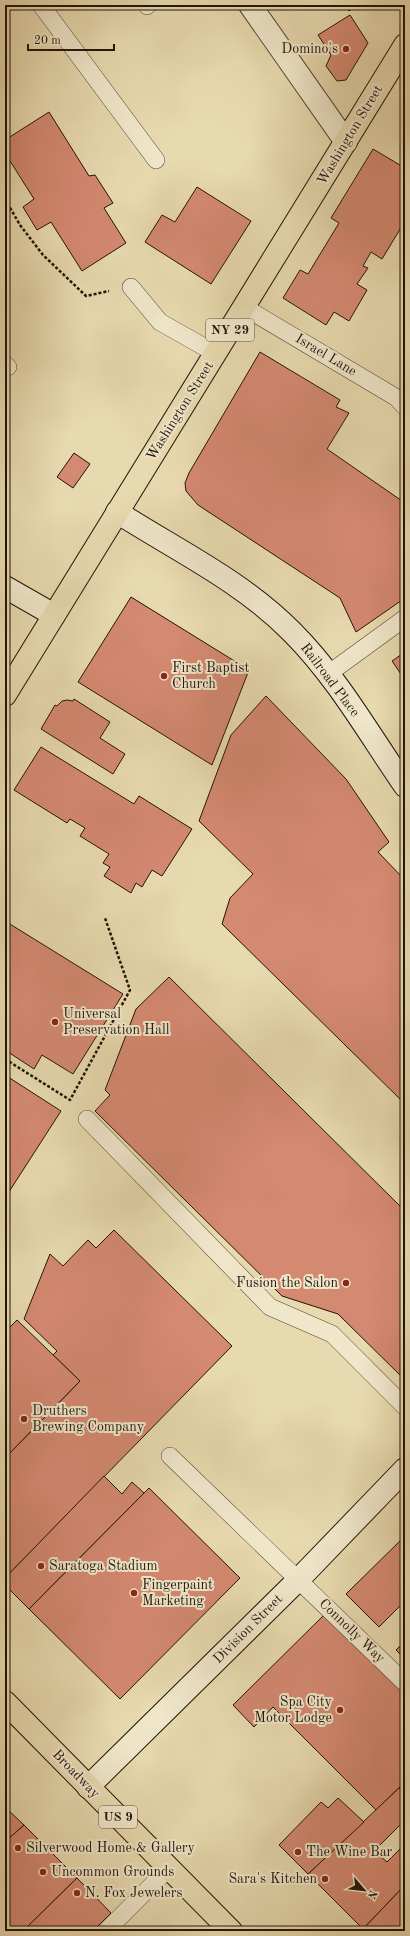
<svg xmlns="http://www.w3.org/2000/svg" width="410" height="1936" font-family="'Old Standard TT',serif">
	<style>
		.building { fill: #d48971; stroke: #201408 }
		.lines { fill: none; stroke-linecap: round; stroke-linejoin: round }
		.lane-casing { stroke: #524632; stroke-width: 18 }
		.street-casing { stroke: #524632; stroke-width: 24 }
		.secondary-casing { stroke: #201408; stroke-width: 24 }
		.highway-casing { stroke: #201408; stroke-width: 24 }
		.path { stroke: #201408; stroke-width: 2.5; stroke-dasharray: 3 2; stroke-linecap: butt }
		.lane { stroke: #f0e7cb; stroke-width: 17 }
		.street { stroke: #f0e7cb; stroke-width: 22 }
		.secondary { stroke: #f0e7cb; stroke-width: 22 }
		.highway { stroke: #e8daaf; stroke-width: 22 }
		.poi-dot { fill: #8f2418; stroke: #f0e7cb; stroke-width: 1.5 }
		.labels { text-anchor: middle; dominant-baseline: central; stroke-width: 4; stroke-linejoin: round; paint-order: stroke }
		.shield { fill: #f0e7cb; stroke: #5e5342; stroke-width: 1 }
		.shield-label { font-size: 13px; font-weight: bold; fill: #201408 }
		.poi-label { font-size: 14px; fill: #201408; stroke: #f0e7cb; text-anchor: start }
		.street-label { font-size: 14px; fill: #201408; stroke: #f0e7cb }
	</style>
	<rect width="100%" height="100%" fill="#e8daaf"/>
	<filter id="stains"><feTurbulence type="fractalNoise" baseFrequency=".005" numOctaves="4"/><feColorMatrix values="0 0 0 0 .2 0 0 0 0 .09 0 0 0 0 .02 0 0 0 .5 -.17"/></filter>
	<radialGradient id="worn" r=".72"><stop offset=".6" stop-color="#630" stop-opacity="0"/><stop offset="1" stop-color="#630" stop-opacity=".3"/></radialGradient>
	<g class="building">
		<polygon points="344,5 357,5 349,11"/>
		<polygon points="350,15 368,43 346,80 337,81 326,66 331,55 318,35"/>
		<polygon points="49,112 89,176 95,175 113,203 104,208 126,243 82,271 51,222 37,230 23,207 34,199 5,153 5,140"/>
		<polygon points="373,149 405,168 405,221 382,259 371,252 363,266 368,268 357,284 367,290 349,321 334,312 326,325 283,298 300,270 308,274 339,223 331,218"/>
		<polygon points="197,187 251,221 211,284 145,242 162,215 175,222"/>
		<polygon points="260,352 340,400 336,407 349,413 327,449 405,503 405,598 356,632 340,598 198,505 186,491 185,483 189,473"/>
		<polygon points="74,453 90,464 73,488 57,477"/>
		<polygon points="131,597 249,670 212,765 78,682"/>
		<polygon points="405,652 405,680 392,661"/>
		<polygon points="266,696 346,779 389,842 378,852 402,877 405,873 405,1104 222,924 230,898 253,874 199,821 231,735"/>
		<polygon points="74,699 110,722 100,738 125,754 113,774 41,729 55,705 57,706 62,701 67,700 73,701"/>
		<polygon points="41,747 134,804 139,796 192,829 162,876 152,870 142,887 136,883 131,893 104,876 110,867 103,863 109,854 80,836 85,828 70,819 67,823 14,790"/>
		<polygon points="5,921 123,994 73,1074 42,1055 34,1069 5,1050"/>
		<polygon points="169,977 405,1211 405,1380 338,1314 282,1296 95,1111 110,1095 105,1090 136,1009"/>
		<polygon points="5,1075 61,1111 5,1198"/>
		<polygon points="114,1230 232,1346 5,1578 5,1458 80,1381 53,1355 57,1351 24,1319 50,1254 63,1266 88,1240 96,1248"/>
		<polygon points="17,1320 80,1381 5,1458 5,1332"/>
		<polygon points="104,1476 122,1494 132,1482 144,1493 29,1609 5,1585 5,1578"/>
		<polygon points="149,1488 240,1578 120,1699 29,1609"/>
		<polygon points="405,1536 405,1601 379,1627 346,1594"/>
		<polygon points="326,1613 405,1693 405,1782 376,1810 273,1707 254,1727 233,1705"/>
		<polygon points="405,1641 405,1659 396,1650"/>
		<polygon points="399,1788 405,1794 405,1820 374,1851 387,1862 405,1844 405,1885 363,1929 308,1874"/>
		<polygon points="338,1798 364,1822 308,1874 279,1845 321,1802 328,1808"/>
		<polygon points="6,1808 24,1825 5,1842 5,1809"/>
		<polygon points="24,1825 77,1878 23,1931 5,1931 5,1842"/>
		<polygon points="77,1878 111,1913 93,1931 23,1931"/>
		<polygon points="405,1885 405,1931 366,1931 363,1929"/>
	</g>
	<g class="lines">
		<defs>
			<g id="lane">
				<polyline points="41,5 156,160"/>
				<polyline points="147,6 148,5"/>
				<polyline points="131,287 160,322 215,353"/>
				<polyline points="244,307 397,398 405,407"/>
				<polyline points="5,364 8,367"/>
				<polyline points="328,674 405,618"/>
				<polyline points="87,1119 270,1307 332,1334 405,1407"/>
				<polyline points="170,1456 405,1683"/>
				<polyline points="106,1931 169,1868"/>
			</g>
			<polyline id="street" points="250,5 346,142"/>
			<g id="secondary">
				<path d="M117,512C176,550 242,581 292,632C337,677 369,734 405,786"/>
				<polyline points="5,587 54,615"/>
				<polyline points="88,1787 299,1579 405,1469"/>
			</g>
			<g id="highway">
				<polyline points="5,695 405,45"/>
				<polyline points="5,1702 231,1931"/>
			</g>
		</defs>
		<use href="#lane" class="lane-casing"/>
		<use href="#street" class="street-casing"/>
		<use href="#secondary" class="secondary-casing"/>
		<use href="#highway" class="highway-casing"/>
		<g class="path">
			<polyline points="5,199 20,225 43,255 86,296 109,291"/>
			<polyline points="5,1059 70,1100 130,990 105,918"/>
		</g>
		<use href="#lane" class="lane"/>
		<use href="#street" class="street"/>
		<use href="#secondary" class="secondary"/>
		<use href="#highway" class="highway"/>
	</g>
	<g class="poi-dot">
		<circle cx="346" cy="49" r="4"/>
		<circle cx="164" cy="676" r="4"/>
		<circle cx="55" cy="1022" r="4"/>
		<circle cx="346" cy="1283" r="4"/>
		<circle cx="24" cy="1419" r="4"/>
		<circle cx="41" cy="1566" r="4"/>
		<circle cx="134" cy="1593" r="4"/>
		<circle cx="340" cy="1710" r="4"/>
		<circle cx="18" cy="1848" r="4"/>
		<circle cx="298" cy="1852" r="4"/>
		<circle cx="43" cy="1872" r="4"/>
		<circle cx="325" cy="1879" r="4"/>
		<circle cx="77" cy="1893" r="4"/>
	</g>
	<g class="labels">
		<g class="shield">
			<rect x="206" y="319" width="48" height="22" rx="3"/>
			<rect x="99" y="1806" width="38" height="22" rx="3"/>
		</g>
		<g class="shield-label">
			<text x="230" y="330">NY 29</text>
			<text x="118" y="1817">US 9</text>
		</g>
		<g class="poi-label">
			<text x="338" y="49" text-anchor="end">Domino's</text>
			<text x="172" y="668">First Baptist<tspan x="172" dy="16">Church</tspan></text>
			<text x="63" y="1014">Universal<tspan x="63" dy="16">Preservation Hall</tspan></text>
			<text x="338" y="1283" text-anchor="end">Fusion the Salon</text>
			<text x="32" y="1411">Druthers<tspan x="32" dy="16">Brewing Company</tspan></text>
			<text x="49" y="1566">Saratoga Stadium</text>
			<text x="142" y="1585">Fingerpaint<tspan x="142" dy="16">Marketing</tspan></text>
			<text x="332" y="1702" text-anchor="end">Spa City<tspan x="332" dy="16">Motor Lodge</tspan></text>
			<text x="26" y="1848">Silverwood Home &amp; Gallery</text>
			<text x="306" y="1852">The Wine Bar</text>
			<text x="51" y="1872">Uncommon Grounds</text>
			<text x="317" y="1879" text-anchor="end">Sara's Kitchen</text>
			<text x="85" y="1893">N. Fox Jewelers</text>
		</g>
		<g class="street-label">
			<text transform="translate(350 135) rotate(-59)">Washington Street</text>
			<text transform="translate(326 355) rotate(31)">Israel Lane</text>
			<text transform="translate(180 411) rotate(-58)">Washington Street</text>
			<text transform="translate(330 680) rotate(53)">Railroad Place</text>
			<text transform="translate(248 1629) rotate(-45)">Division Street</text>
			<text transform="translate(352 1631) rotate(44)">Connolly Way</text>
			<text transform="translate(76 1774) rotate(46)">Broadway</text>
		</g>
	</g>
	<rect width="410" height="1936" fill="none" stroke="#e8daaf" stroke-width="20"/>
	<rect x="6" y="6" width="398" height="1924" fill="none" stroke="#201408" stroke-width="2"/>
	<rect x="10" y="10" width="390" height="1916" fill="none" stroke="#201408"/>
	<g transform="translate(364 1890) rotate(118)" stroke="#f0e7cb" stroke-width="3" paint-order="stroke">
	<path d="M0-3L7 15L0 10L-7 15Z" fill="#201408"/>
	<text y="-6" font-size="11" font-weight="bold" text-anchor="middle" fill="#201408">N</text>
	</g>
	<path d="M28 44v6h86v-6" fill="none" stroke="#201408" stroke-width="2"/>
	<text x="34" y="44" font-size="12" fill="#201408" stroke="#f0e7cb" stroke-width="3" paint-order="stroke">20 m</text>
	<rect width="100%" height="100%" filter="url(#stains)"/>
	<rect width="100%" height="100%" fill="url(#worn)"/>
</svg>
